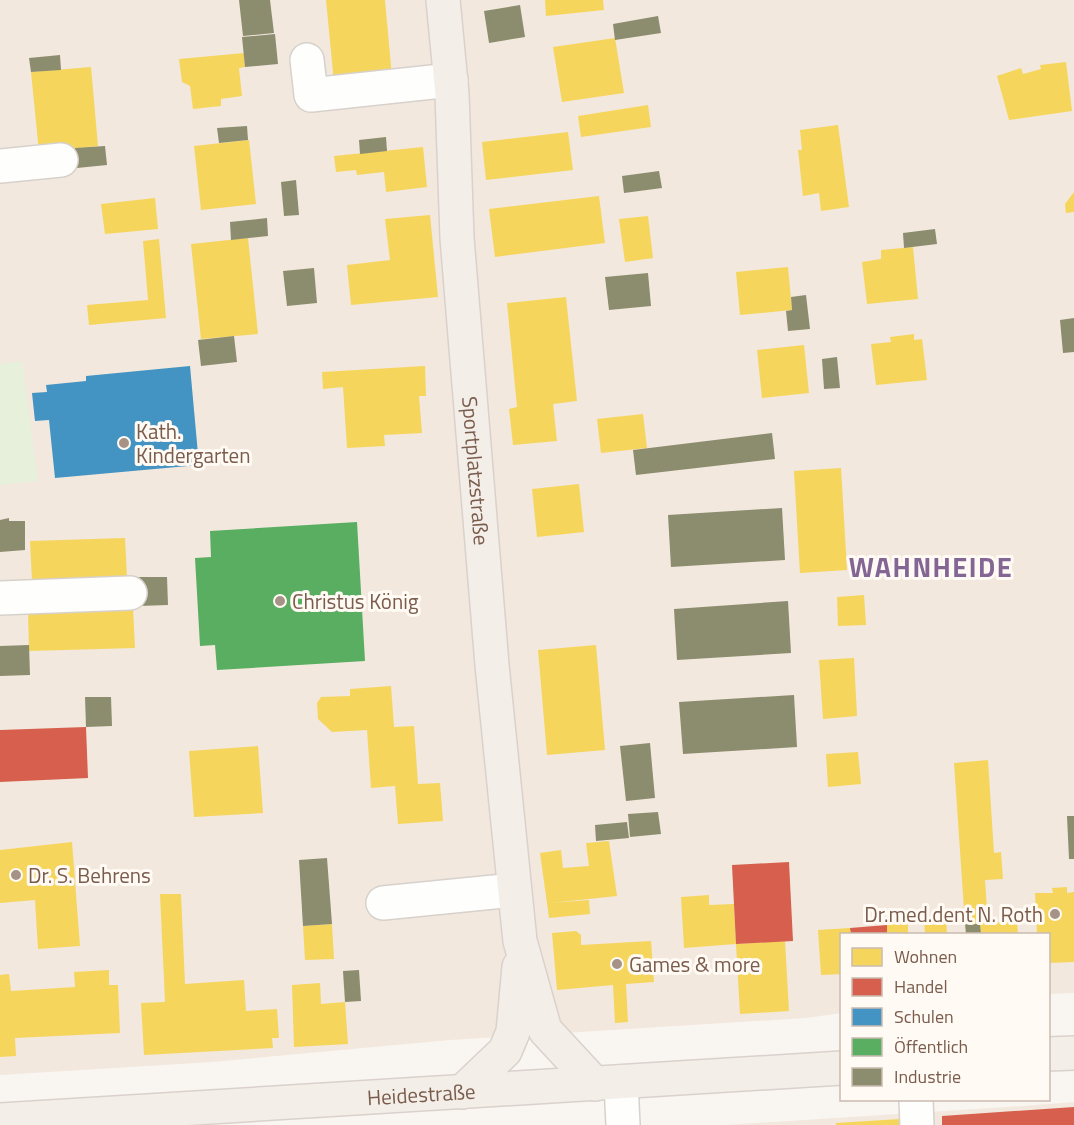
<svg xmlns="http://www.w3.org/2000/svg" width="1074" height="1125" font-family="'Titillium Web',sans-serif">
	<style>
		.residential { fill: #f2e8de }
		.green { fill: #e7f0db }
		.homes { fill: #f6d55c }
		.shops { fill: #d6604d }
		.schools { fill: #4393c3 }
		.public { fill: #5aae61 }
		.industry { fill: #8c8c6e }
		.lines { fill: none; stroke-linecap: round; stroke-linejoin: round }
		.minor-casing { stroke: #d7d1cb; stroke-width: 36 }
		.major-casing { stroke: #dad1cc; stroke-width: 36 }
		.minor { stroke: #fefefd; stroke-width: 33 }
		.major { stroke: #f3eee8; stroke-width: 33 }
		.poi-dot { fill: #a69286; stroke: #fffaf3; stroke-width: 2 }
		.labels { text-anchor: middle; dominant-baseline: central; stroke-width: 6; stroke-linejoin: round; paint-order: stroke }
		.poi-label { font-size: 21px; fill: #7a5c4d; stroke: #fffaf3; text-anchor: start }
		.street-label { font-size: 21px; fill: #7a5c4d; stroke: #fffaf3 }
		.district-label { font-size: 27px; font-weight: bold; letter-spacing: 1.5px; fill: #846695; stroke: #fffaf3 }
	</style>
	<rect width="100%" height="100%" fill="#f9f5f0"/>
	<g class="residential">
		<polygon points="0,0 1074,0 1074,993 1049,994 1048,934 842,934 841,1013 806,1018 450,1040 212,1062 0,1075"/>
		<polygon points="1074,1102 1074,1125 725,1125 1023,1106"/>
	</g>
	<polygon class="green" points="22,361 38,481 0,485 0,364"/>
	<g class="homes">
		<polygon points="326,0 385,0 392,77 334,83"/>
		<polygon points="545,0 603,0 604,10 546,16"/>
		<polygon points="615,38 624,93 562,102 553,47"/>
		<polygon points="244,53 245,67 239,68 242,96 221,99 221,106 193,109 190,86 182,82 179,59"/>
		<polygon points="1066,62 1072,111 1009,120 997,76 1021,68 1023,74 1041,69 1040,65"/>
		<polygon points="91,67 98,146 39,152 31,72"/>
		<polygon points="648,105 651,127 581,137 578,116"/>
		<polygon points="838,125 849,207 821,211 819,193 803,196 798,150 802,150 800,130"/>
		<polygon points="568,132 573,170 486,180 482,142"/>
		<polygon points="249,140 256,204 201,210 194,146"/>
		<polygon points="423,147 427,187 386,192 384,172 357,175 356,170 336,172 334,156"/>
		<polygon points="1074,192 1074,212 1066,213 1065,204"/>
		<polygon points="599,196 605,243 495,257 489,209"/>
		<polygon points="155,198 158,229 105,234 101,204"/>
		<polygon points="430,215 438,297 351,305 347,265 390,260 385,219"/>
		<polygon points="648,216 653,258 625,262 619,219"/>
		<polygon points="248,238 258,334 201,339 191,244"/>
		<polygon points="159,239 166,318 89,325 87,305 148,300 143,241"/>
		<polygon points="913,247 918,299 867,304 862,262 881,259 881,250"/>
		<polygon points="788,267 792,310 740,315 736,272"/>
		<polygon points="566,297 577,401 553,404 557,441 513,445 509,409 517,407 507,303"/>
		<polygon points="914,334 914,340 922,339 927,380 876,385 871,344 891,342 890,337"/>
		<polygon points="804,345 809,393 762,398 757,350"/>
		<polygon points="425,366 426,396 419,396 422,433 384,435 385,446 347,448 343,387 323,389 322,372"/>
		<polygon points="643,414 647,448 601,453 597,419"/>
		<polygon points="841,468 847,570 800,573 794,471"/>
		<polygon points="579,484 584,532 537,537 532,489"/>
		<polygon points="125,538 127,578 32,581 30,541"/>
		<polygon points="864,595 866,625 838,626 837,597"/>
		<polygon points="133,608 135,648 29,651 28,611"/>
		<polygon points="596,645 605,750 547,755 538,650"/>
		<polygon points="854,658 857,716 823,719 819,660"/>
		<polygon points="391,686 394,727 414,726 418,784 440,783 443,821 398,824 395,786 371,788 367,730 332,732 318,719 317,703 321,697 350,696 350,689"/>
		<polygon points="258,746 263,813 194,817 189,751"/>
		<polygon points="858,752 861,784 828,787 826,754"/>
		<polygon points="988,760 994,853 1001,852 1003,879 985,880 988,923 1017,921 1018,934 981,934 980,924 965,924 954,763"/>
		<polygon points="609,841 617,896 551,903 589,900 590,914 549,918 540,853 561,850 563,868 589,866 586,843"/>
		<polygon points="72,842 80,946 38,949 35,900 0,903 0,850"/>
		<polygon points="1067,887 1067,893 1074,892 1074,962 1048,963 1048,934 1037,934 1035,893 1053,893 1052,888"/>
		<polygon points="160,894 181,894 185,984 244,980 246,1011 277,1009 279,1038 272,1038 273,1048 144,1055 141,1003 165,1002"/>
		<polygon points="709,895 709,905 734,904 736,944 684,948 681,897"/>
		<polygon points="946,919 947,934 925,934 924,920"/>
		<polygon points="908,921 908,934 887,934 886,923"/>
		<polygon points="332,924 334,959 305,960 303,926"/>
		<polygon points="850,928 851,934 842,934 842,974 821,975 818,930"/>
		<polygon points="576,931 581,935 581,945 651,941 654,982 626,984 628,1022 615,1023 613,985 557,990 552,933"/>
		<polygon points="785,941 789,1011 740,1014 736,944"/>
		<polygon points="109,970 109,985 118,985 120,1033 15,1038 16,1056 0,1057 0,975 9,974 11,991 75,987 74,972"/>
		<polygon points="320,983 321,1004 345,1002 348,1044 294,1047 292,985"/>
		<polygon points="900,1119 900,1125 836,1125 836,1123"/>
	</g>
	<g class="shops">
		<polygon points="86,727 88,778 0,782 0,730"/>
		<polygon points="789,862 793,941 736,944 732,865"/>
		<polygon points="887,925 887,934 851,934 850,928"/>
		<polygon points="1074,1107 1074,1125 942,1125 942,1116"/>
	</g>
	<polygon class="schools" points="190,366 199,465 55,478 49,420 35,421 32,393 47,392 46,385 86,381 86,376"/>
	<polygon class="public" points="357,522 365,661 217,670 215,645 200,646 195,558 211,557 210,531"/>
	<g class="industry">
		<polygon points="239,0 270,0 274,33 243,36"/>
		<polygon points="520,5 525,37 489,43 484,11"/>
		<polygon points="658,16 661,33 615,40 613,24"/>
		<polygon points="275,34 278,64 245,67 242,37"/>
		<polygon points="60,55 61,70 31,72 29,58"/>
		<polygon points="247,126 248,140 219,143 217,128"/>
		<polygon points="386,137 387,151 360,154 359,140"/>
		<polygon points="105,146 107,165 77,168 75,148"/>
		<polygon points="659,171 662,188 624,193 622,176"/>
		<polygon points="296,180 299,215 284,216 281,182"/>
		<polygon points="267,218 268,236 231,240 230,222"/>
		<polygon points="935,229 937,244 904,248 903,233"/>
		<polygon points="314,268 317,303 287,306 283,271"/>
		<polygon points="648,273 651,306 609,310 605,277"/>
		<polygon points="806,295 810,329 788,331 786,311 792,310 791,297"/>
		<polygon points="1074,318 1074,352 1063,353 1060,320"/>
		<polygon points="234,336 237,362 201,366 198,340"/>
		<polygon points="837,357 840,388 824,389 822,359"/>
		<polygon points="772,433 775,459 636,475 633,450"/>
		<polygon points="782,508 785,560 671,567 668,515"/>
		<polygon points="9,518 9,521 25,521 25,550 0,552 0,520"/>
		<polygon points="138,577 167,577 168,605 139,606"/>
		<polygon points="788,601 791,653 677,660 674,609"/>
		<polygon points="29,645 30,675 0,676 0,646"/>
		<polygon points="794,695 797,747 683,754 679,702"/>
		<polygon points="85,697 111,697 112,726 86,727"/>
		<polygon points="650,743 655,798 626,801 620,746"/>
		<polygon points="658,812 661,834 630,837 628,814"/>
		<polygon points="1067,816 1074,816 1074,859 1069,859"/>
		<polygon points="627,822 629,838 596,841 595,825"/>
		<polygon points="327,858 332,924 303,926 299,860"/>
		<polygon points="965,924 980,924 981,934 966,934"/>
		<polygon points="359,970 361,1001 345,1002 343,971"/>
	</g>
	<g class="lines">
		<defs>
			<g id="minor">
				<polyline points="307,60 311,95 451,80"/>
				<polyline points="0,166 61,160"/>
				<polyline points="0,598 130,593"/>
				<polyline points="383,903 514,890"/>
				<polyline points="621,1082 623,1125"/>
				<polyline points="916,1100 917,1125"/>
			</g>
			<g id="major">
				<path id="s1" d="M443,0L452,94L457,238L492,665L520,941L545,1030L595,1084"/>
				<polyline points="1048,1054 1074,1053"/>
				<polyline points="462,1092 505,1051 513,1032 519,967"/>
				<path id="s2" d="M0,1120L842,1068"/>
			</g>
		</defs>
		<use href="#minor" class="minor-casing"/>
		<use href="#major" class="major-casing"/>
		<use href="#minor" class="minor"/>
		<use href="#major" class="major"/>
	</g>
	<g class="poi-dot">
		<circle cx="124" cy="443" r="6"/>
		<circle cx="280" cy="601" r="6"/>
		<circle cx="16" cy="875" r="6"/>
		<circle cx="1055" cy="914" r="6"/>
		<circle cx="617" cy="964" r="6"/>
	</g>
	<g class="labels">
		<g class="poi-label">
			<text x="136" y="431">Kath.<tspan x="136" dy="24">Kindergarten</tspan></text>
			<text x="292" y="601">Christus König</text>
			<text x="28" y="875">Dr. S. Behrens</text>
			<text x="1043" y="914" text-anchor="end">Dr.med.dent N. Roth</text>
			<text x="629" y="964">Games &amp; more</text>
		</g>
		<g class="street-label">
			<text stroke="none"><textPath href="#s1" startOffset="472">Sportplatzstraße</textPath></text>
			<text stroke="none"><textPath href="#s2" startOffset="422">Heidestraße</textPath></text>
		</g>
		<g class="district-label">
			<text x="931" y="566">WAHNHEIDE</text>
		</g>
	</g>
	<rect x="840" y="933" width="210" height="168" fill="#fffaf3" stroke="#cabbb1" stroke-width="1.5"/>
	<rect x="852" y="948" width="30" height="18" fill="#f6d55c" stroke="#cabbb1" stroke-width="1.5"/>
	<text x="894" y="963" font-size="18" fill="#7a5c4d">Wohnen</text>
	<rect x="852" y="978" width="30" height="18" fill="#d6604d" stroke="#cabbb1" stroke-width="1.5"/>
	<text x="894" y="993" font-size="18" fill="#7a5c4d">Handel</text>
	<rect x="852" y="1008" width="30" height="18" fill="#4393c3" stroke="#cabbb1" stroke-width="1.5"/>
	<text x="894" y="1023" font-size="18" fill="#7a5c4d">Schulen</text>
	<rect x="852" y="1038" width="30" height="18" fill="#5aae61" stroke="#cabbb1" stroke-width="1.5"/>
	<text x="894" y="1053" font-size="18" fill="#7a5c4d">Öffentlich</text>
	<rect x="852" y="1068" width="30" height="18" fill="#8c8c6e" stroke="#cabbb1" stroke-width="1.5"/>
	<text x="894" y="1083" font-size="18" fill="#7a5c4d">Industrie</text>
</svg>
